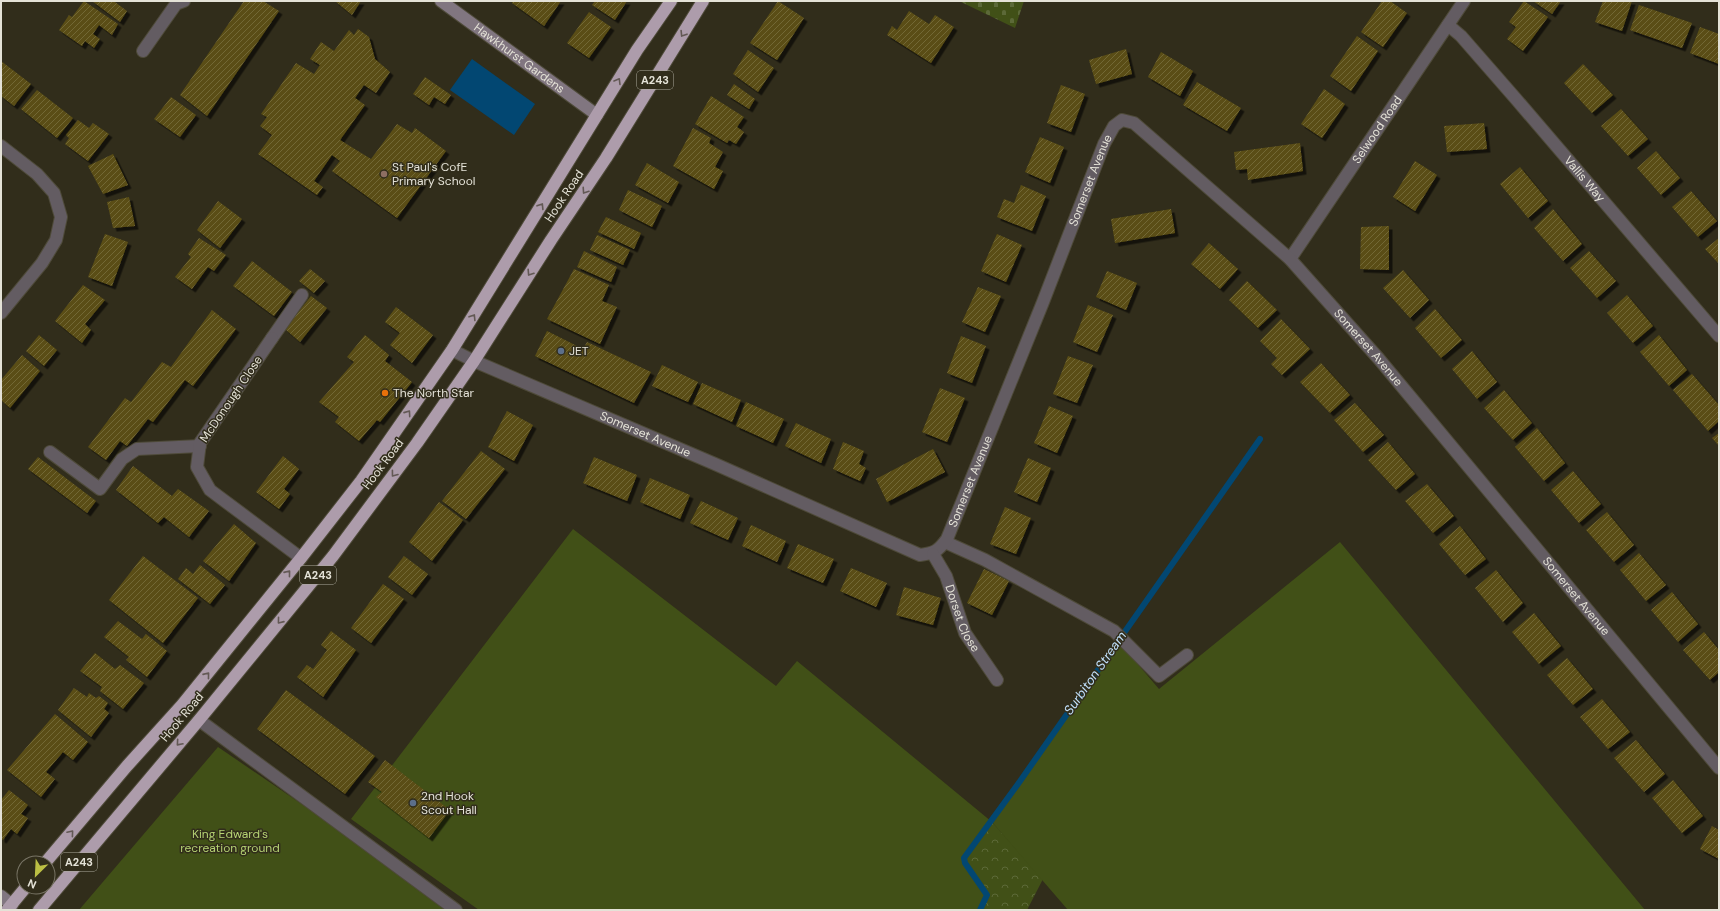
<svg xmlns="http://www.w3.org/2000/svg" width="1720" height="911" font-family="'DM Sans',sans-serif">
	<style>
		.forest { fill: url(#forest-crowns) }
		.cemetery { fill: url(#cemetery-stones) }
		.park { fill: #415017 }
		.water { fill: #024772 }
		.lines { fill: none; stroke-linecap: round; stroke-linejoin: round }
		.stream { stroke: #024772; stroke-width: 6 }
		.building { fill: url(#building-hatch); filter: url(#shadow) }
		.lane-casing { stroke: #4e4a39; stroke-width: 14 }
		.street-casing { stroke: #4e4a39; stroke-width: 14 }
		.secondary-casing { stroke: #4e4a39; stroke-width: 14 }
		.highway-casing { stroke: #4e4a39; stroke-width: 14 }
		.lane { stroke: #635c62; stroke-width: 12 }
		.street { stroke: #635c62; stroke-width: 12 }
		.secondary { stroke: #817680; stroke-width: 12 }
		.highway { stroke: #ad9cab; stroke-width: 12 }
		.oneway { stroke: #635955 }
		.education-dot { fill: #8d6e63; stroke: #312d1b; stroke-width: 1.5 }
		.service-dot { fill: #5c6f8a; stroke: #312d1b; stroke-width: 1.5 }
		.food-dot { fill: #e8710a; stroke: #312d1b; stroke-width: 1.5 }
		.labels { text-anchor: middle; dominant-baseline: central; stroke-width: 3; stroke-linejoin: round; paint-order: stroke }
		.shield { fill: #312d1b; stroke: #aeac9f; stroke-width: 1 }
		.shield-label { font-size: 11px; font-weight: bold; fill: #e4e2d7 }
		.street-label { font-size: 12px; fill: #e4e2d7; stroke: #312d1b }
		.poi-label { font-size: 12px; fill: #e4e2d7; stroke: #312d1b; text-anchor: start }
		.park-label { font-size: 12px; fill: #b5d273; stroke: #312d1b }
		.water-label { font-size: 13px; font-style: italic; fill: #c1e0fb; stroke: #312d1b }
	</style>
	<defs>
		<pattern id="forest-crowns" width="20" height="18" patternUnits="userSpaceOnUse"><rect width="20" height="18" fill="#415017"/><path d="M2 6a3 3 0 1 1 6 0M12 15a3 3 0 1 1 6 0" fill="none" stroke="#5c6938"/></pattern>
		<pattern id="cemetery-stones" width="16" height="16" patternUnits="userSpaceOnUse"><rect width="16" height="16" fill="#415017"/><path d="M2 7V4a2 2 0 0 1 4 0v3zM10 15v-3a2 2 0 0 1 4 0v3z" fill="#5c6938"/></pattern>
		<pattern id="building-hatch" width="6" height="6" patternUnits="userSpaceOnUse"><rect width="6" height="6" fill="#5a4e15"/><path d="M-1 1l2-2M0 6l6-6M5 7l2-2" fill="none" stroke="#726736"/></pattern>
		<filter id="shadow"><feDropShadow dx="3.5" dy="3.5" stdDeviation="0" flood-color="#0009"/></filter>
	</defs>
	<rect width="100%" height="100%" fill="#312d1b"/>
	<polygon class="forest" points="992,822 1043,879 1027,910 980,910 988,897 963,860"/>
	<polygon class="cemetery" points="959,1 1024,1 1015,28"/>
	<g class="park">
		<polygon points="573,529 776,686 797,661 992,822 1118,641 1159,689 1340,542 1645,910 1068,910 992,822 963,860 988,897 980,910 479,910 351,819"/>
		<polygon points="218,747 341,831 445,910 79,910"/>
	</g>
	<polygon class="water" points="472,59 535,104 514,135 450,90"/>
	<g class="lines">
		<polyline class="stream" points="980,910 987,895 965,863 964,858 1018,784 1260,439"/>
	</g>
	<g class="building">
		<polygon points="84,1 118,24 112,35 99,25 93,34 100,39 94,48 85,41 82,46 59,30 69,15 72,17"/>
		<polygon points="92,1 116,1 115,2 127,11 120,22"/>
		<polygon points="244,1 263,1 279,11 207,116 180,95"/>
		<polygon points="335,1 361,1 352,15"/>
		<polygon points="513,1 561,1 544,26 512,3"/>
		<polygon points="595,1 627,1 615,20 592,5"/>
		<polygon points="778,1 804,18 777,60 750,43"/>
		<polygon points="1382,1 1390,1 1407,13 1383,47 1361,32"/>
		<polygon points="1524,1 1548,17 1523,51 1507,39 1516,27 1509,22"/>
		<polygon points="1533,1 1561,1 1552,14"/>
		<polygon points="1603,1 1632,1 1622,31 1595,22"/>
		<polygon points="1639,5 1692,23 1682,48 1630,30"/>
		<polygon points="909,11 929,24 935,15 954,27 931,63 887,35 892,26 897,30"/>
		<polygon points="589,12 611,27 589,58 567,43"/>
		<polygon points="1700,27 1719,34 1719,64 1690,53"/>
		<polygon points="358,29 369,37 375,59 390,72 376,93 364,85 355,98 365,105 340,140 371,159 397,124 412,133 415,128 446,151 397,218 332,171 340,161 332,155 314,181 323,187 317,195 258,154 272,135 260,126 267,117 261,114 296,63 314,74 320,65 310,59 321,42 334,51 349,30 354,35"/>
		<polygon points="1357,36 1378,51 1351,91 1330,76"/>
		<polygon points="1126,49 1132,74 1096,84 1089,60"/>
		<polygon points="748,50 774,68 758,92 733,74"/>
		<polygon points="1161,52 1193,71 1180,96 1148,77"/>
		<polygon points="1,61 31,84 14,106 1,96"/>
		<polygon points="1583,64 1613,95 1592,113 1564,83"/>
		<polygon points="425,77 451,95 445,104 434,97 429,105 413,94"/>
		<polygon points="1197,82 1241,108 1227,131 1183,105"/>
		<polygon points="734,84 755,99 749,109 727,95"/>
		<polygon points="1061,85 1085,94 1071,132 1047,123"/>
		<polygon points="1324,89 1345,104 1322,138 1301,124"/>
		<polygon points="37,90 73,118 57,138 21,109"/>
		<polygon points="711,96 744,117 737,127 744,132 736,144 729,140 727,143 695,124"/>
		<polygon points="171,97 196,115 180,137 154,119"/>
		<polygon points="1621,109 1648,139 1628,156 1601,126"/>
		<polygon points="78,120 89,128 93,123 109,134 88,161 65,144 69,138 66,135"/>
		<polygon points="1484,123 1487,149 1447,152 1444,126"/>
		<polygon points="693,128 711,138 709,143 723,152 715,167 723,171 714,189 673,166"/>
		<polygon points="1040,137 1064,147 1050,183 1025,172"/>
		<polygon points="1300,143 1303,171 1248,180 1247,169 1236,170 1234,152"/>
		<polygon points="1656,151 1680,178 1661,195 1637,168"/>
		<polygon points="113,154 128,185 103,194 88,166"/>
		<polygon points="1415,161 1437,175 1415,211 1393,197"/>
		<polygon points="647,163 679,182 668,203 635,185"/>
		<polygon points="1520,167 1548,201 1528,218 1500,184"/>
		<polygon points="1021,185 1046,196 1032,231 997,217 1004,199 1014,203"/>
		<polygon points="628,190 662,206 652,227 619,210"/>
		<polygon points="1691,191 1717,221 1698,237 1672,207"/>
		<polygon points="129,197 135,226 113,228 107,202"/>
		<polygon points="218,201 242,219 220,248 197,230"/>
		<polygon points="1171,209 1175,233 1115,243 1111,219"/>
		<polygon points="1553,209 1582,244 1563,261 1534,228"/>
		<polygon points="606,217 641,233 634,249 598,232"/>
		<polygon points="1389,226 1389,270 1360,269 1361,227"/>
		<polygon points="105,234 128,242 112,286 88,277"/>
		<polygon points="997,234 1022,245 1006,282 981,271"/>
		<polygon points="597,235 630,250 623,265 590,250"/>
		<polygon points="199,238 226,255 214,271 208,267 192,289 175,277 191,257 188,254"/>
		<polygon points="1719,238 1719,264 1705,249"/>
		<polygon points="1209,243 1238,269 1220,289 1191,264"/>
		<polygon points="584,251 617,267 611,282 577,267"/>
		<polygon points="1589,251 1616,281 1597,298 1570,268"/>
		<polygon points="252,261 292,292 274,316 233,286"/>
		<polygon points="310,269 325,281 314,293 299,281"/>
		<polygon points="574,269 609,285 602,301 617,307 600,344 547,319"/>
		<polygon points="1403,270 1429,300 1410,318 1383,288"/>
		<polygon points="1107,271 1137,283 1126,310 1096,297"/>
		<polygon points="1247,281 1277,310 1258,328 1229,300"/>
		<polygon points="83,285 105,300 85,324 91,330 82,343 55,321"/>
		<polygon points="978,287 1001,296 985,332 962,322"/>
		<polygon points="1627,295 1653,326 1633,343 1607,313"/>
		<polygon points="311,296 327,308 300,342 285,329"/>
		<polygon points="1088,305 1113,315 1097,352 1073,342"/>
		<polygon points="396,307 433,335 412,363 390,345 400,333 385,322"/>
		<polygon points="1435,309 1462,340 1441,358 1415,328"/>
		<polygon points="212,310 236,329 193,386 185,380 153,422 148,419 127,446 120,441 106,460 88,447 125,398 131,402 162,362 171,367"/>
		<polygon points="1281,319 1310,349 1282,375 1271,364 1277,358 1260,341"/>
		<polygon points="547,331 583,349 587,342 651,372 634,403 535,356"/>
		<polygon points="39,335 57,350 44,366 26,351"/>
		<polygon points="365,335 389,355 385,361 412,382 380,422 377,420 359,441 335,422 339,417 319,402 354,362 347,357"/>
		<polygon points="1659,335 1687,370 1669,386 1640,352"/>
		<polygon points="961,336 986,346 972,383 947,373"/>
		<polygon points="1472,351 1497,382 1477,399 1452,369"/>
		<polygon points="22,355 40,371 10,408 1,400 1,380"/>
		<polygon points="1068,356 1093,365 1077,403 1053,394"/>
		<polygon points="1321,363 1350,395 1330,413 1300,382"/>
		<polygon points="662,365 698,382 688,402 652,386"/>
		<polygon points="1692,374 1719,405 1719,421 1708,431 1673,390"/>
		<polygon points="702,383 741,400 732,422 693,404"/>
		<polygon points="940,388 965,398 947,442 922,432"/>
		<polygon points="1504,390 1532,423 1513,440 1484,408"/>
		<polygon points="746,402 784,419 773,443 736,426"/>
		<polygon points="1355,403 1384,435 1363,452 1334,420"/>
		<polygon points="1049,406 1073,416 1057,453 1034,443"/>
		<polygon points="507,411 533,425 514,461 488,447"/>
		<polygon points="796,423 831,439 821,463 785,446"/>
		<polygon points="1537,428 1565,463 1544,481 1515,447"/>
		<polygon points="1719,433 1719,446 1712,438"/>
		<polygon points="843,442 864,451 859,464 866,468 860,481 833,469"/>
		<polygon points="1388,442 1415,474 1396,490 1368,460"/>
		<polygon points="933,449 945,472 887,502 876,479"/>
		<polygon points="481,451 505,469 466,519 442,501"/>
		<polygon points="283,456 299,469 284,489 290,494 279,509 256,492"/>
		<polygon points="38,457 96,501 87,513 28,469"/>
		<polygon points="594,457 637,475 627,501 583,483"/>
		<polygon points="1028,458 1051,468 1037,502 1014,492"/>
		<polygon points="133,466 172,496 178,489 209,511 189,537 164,517 158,523 116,490"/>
		<polygon points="1573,471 1601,504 1579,523 1551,490"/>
		<polygon points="650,478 690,495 680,519 640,502"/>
		<polygon points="1427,484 1454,516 1433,533 1405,501"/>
		<polygon points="701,501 738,518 728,540 690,523"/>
		<polygon points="439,502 463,520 432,561 409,542"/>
		<polygon points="1005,507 1031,518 1016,554 990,544"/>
		<polygon points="1607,512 1634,545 1614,562 1586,530"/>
		<polygon points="234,524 256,543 229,581 203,561"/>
		<polygon points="751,525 786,541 777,562 742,546"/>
		<polygon points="1460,526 1486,559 1465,575 1439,544"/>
		<polygon points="798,544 834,559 823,583 787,568"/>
		<polygon points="1639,553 1666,585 1646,601 1620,570"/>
		<polygon points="143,556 198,598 163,643 109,600"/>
		<polygon points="404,556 428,574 412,595 388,577"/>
		<polygon points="200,565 225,585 210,604 178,579 186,568 193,574"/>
		<polygon points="851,568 887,583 876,607 840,591"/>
		<polygon points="984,569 1009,581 992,615 967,603"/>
		<polygon points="1496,570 1523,603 1503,622 1475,588"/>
		<polygon points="383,584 404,599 371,643 351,628"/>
		<polygon points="904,587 941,598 933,625 896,615"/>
		<polygon points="1672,592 1698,624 1678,642 1651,610"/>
		<polygon points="1534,613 1561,646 1539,664 1512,632"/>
		<polygon points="118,621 142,639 146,634 167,651 147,677 126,660 129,657 104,637"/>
		<polygon points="331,631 356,650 323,697 297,677 307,665 313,669 327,650 321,645"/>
		<polygon points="1704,632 1719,650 1719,672 1710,680 1683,650"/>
		<polygon points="95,653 115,669 120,665 144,683 123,709 100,691 102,687 80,671"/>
		<polygon points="1567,658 1593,689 1573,705 1547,675"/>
		<polygon points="74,688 87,697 89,693 96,698 99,696 108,703 104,709 109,713 91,737 58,710"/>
		<polygon points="286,690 375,756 345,794 257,729"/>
		<polygon points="1602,699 1630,732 1608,749 1580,717"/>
		<polygon points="55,714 88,742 73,760 63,752 46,772 55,779 41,797 7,770"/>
		<polygon points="1636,740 1665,774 1644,792 1614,758"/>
		<polygon points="385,760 450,810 429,838 376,797 382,792 368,782"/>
		<polygon points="1673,780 1703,816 1682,833 1652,798"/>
		<polygon points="9,790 28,805 21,814 28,818 17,834 11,829 3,840 1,839 1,800"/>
		<polygon points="1712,826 1719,830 1719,859 1700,849"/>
	</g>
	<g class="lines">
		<defs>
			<g id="lane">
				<polyline points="272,338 302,295"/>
				<polyline points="50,452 100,489 122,459 137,449 200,446"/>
				<polyline points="945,542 985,560 1114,631 1159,676 1187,655"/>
				<polyline points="199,720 456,910"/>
			</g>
			<g id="street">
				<path id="s1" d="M1448,25L1461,36L1516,99L1719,336"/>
				<polyline points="143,51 176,4 184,1"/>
				<polyline points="1,146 37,174 54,193 61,217 56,240 42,263 1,313"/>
				<path id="s2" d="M1290,259L1464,1"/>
				<polyline points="272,338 200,443 197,467 210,490 301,558"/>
				<path id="s3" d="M452,350L474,361L715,464L920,555C935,553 938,551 947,539L1043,302L1104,144L1114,126L1122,120L1134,123L1290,259L1379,359L1719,768"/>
				<path id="s4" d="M933,554L946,576L965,633L997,680"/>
			</g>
			<g id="secondary">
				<path id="s5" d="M441,1L597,115"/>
				<polyline points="1,896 12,905"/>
			</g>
			<g id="highway">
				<polyline points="45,863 127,766 182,705 301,558 361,481 452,350 637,50 671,1"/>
				<polyline points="7,910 26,887"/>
				<polyline points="39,910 199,720 333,556 417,443 474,361 551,240 606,158 703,1"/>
			</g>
		</defs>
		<use href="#lane" class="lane-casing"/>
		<use href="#street" class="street-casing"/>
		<use href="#secondary" class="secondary-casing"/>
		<use href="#highway" class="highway-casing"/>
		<use href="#lane" class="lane"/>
		<use href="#street" class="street"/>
		<use href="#secondary" class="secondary"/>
		<use href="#highway" class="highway"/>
	</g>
	<defs><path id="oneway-chevron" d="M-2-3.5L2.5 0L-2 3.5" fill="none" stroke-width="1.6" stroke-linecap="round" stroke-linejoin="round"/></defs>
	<g class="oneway">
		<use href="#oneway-chevron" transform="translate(683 34) rotate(122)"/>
		<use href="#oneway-chevron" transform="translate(618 81) rotate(-59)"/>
		<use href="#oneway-chevron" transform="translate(585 191) rotate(124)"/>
		<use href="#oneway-chevron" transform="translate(541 206) rotate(-58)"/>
		<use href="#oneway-chevron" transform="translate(530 273) rotate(123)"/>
		<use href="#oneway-chevron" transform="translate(473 317) rotate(-58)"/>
		<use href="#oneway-chevron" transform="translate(408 413) rotate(-55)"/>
		<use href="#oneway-chevron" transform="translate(394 474) rotate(127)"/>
		<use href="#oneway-chevron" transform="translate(288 573) rotate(-51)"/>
		<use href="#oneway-chevron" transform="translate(280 621) rotate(129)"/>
		<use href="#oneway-chevron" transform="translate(207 675) rotate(-51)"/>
		<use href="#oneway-chevron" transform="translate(179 743) rotate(131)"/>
		<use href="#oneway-chevron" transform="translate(71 833) rotate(-50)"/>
	</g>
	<circle class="education-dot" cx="384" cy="174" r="4"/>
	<g class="service-dot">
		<circle cx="561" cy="351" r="4"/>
		<circle cx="413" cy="803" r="4"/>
	</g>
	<circle class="food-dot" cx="385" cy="393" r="4"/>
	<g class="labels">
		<g class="shield">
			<rect x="637" y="71" width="36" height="18" rx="3"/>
			<rect x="300" y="566" width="36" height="18" rx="3"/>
			<rect x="61" y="853" width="36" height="18" rx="3"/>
		</g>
		<g class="shield-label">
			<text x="655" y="80">A243</text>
			<text x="318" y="575">A243</text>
			<text x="79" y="862">A243</text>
		</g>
		<g class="street-label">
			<text stroke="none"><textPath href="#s5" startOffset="97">Hawkhurst Gardens</textPath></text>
			<text stroke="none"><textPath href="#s2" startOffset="156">Selwood Road</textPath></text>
			<text stroke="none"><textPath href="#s1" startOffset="206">Vallis Way</textPath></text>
			<text stroke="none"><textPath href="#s3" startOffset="930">Somerset Avenue</textPath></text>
			<text transform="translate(564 196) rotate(-56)">Hook Road</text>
			<text stroke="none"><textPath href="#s3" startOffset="1337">Somerset Avenue</textPath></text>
			<text transform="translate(231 399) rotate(-56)">McDonough Close</text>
			<text stroke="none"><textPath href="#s3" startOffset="211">Somerset Avenue</textPath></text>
			<text transform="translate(383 464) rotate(-53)">Hook Road</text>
			<text stroke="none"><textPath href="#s3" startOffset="606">Somerset Avenue</textPath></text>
			<text stroke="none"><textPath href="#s3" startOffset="1661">Somerset Avenue</textPath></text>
			<text stroke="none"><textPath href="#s4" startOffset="71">Dorset Close</textPath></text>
			<text transform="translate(182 717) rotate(-50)">Hook Road</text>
		</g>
		<g class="poi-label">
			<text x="392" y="167">St Paul's CofE<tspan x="392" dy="14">Primary School</tspan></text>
			<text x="569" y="351">JET</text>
			<text x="393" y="393">The North Star</text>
			<text x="421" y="796">2nd Hook<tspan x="421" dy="14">Scout Hall</tspan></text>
		</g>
		<g class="park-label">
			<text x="230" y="834">King Edward's<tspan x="230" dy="14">recreation ground</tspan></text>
		</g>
		<g class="water-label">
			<text transform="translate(1095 673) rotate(-55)">Surbiton Stream</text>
		</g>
	</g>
	<rect width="1720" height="911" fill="none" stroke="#e4e2d7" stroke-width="4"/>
	<g transform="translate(36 875) rotate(204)"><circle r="19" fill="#312d1b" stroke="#797566"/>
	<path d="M0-3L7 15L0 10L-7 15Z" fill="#bcbf44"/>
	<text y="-6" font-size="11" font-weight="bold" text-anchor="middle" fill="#e4e2d7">N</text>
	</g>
</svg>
